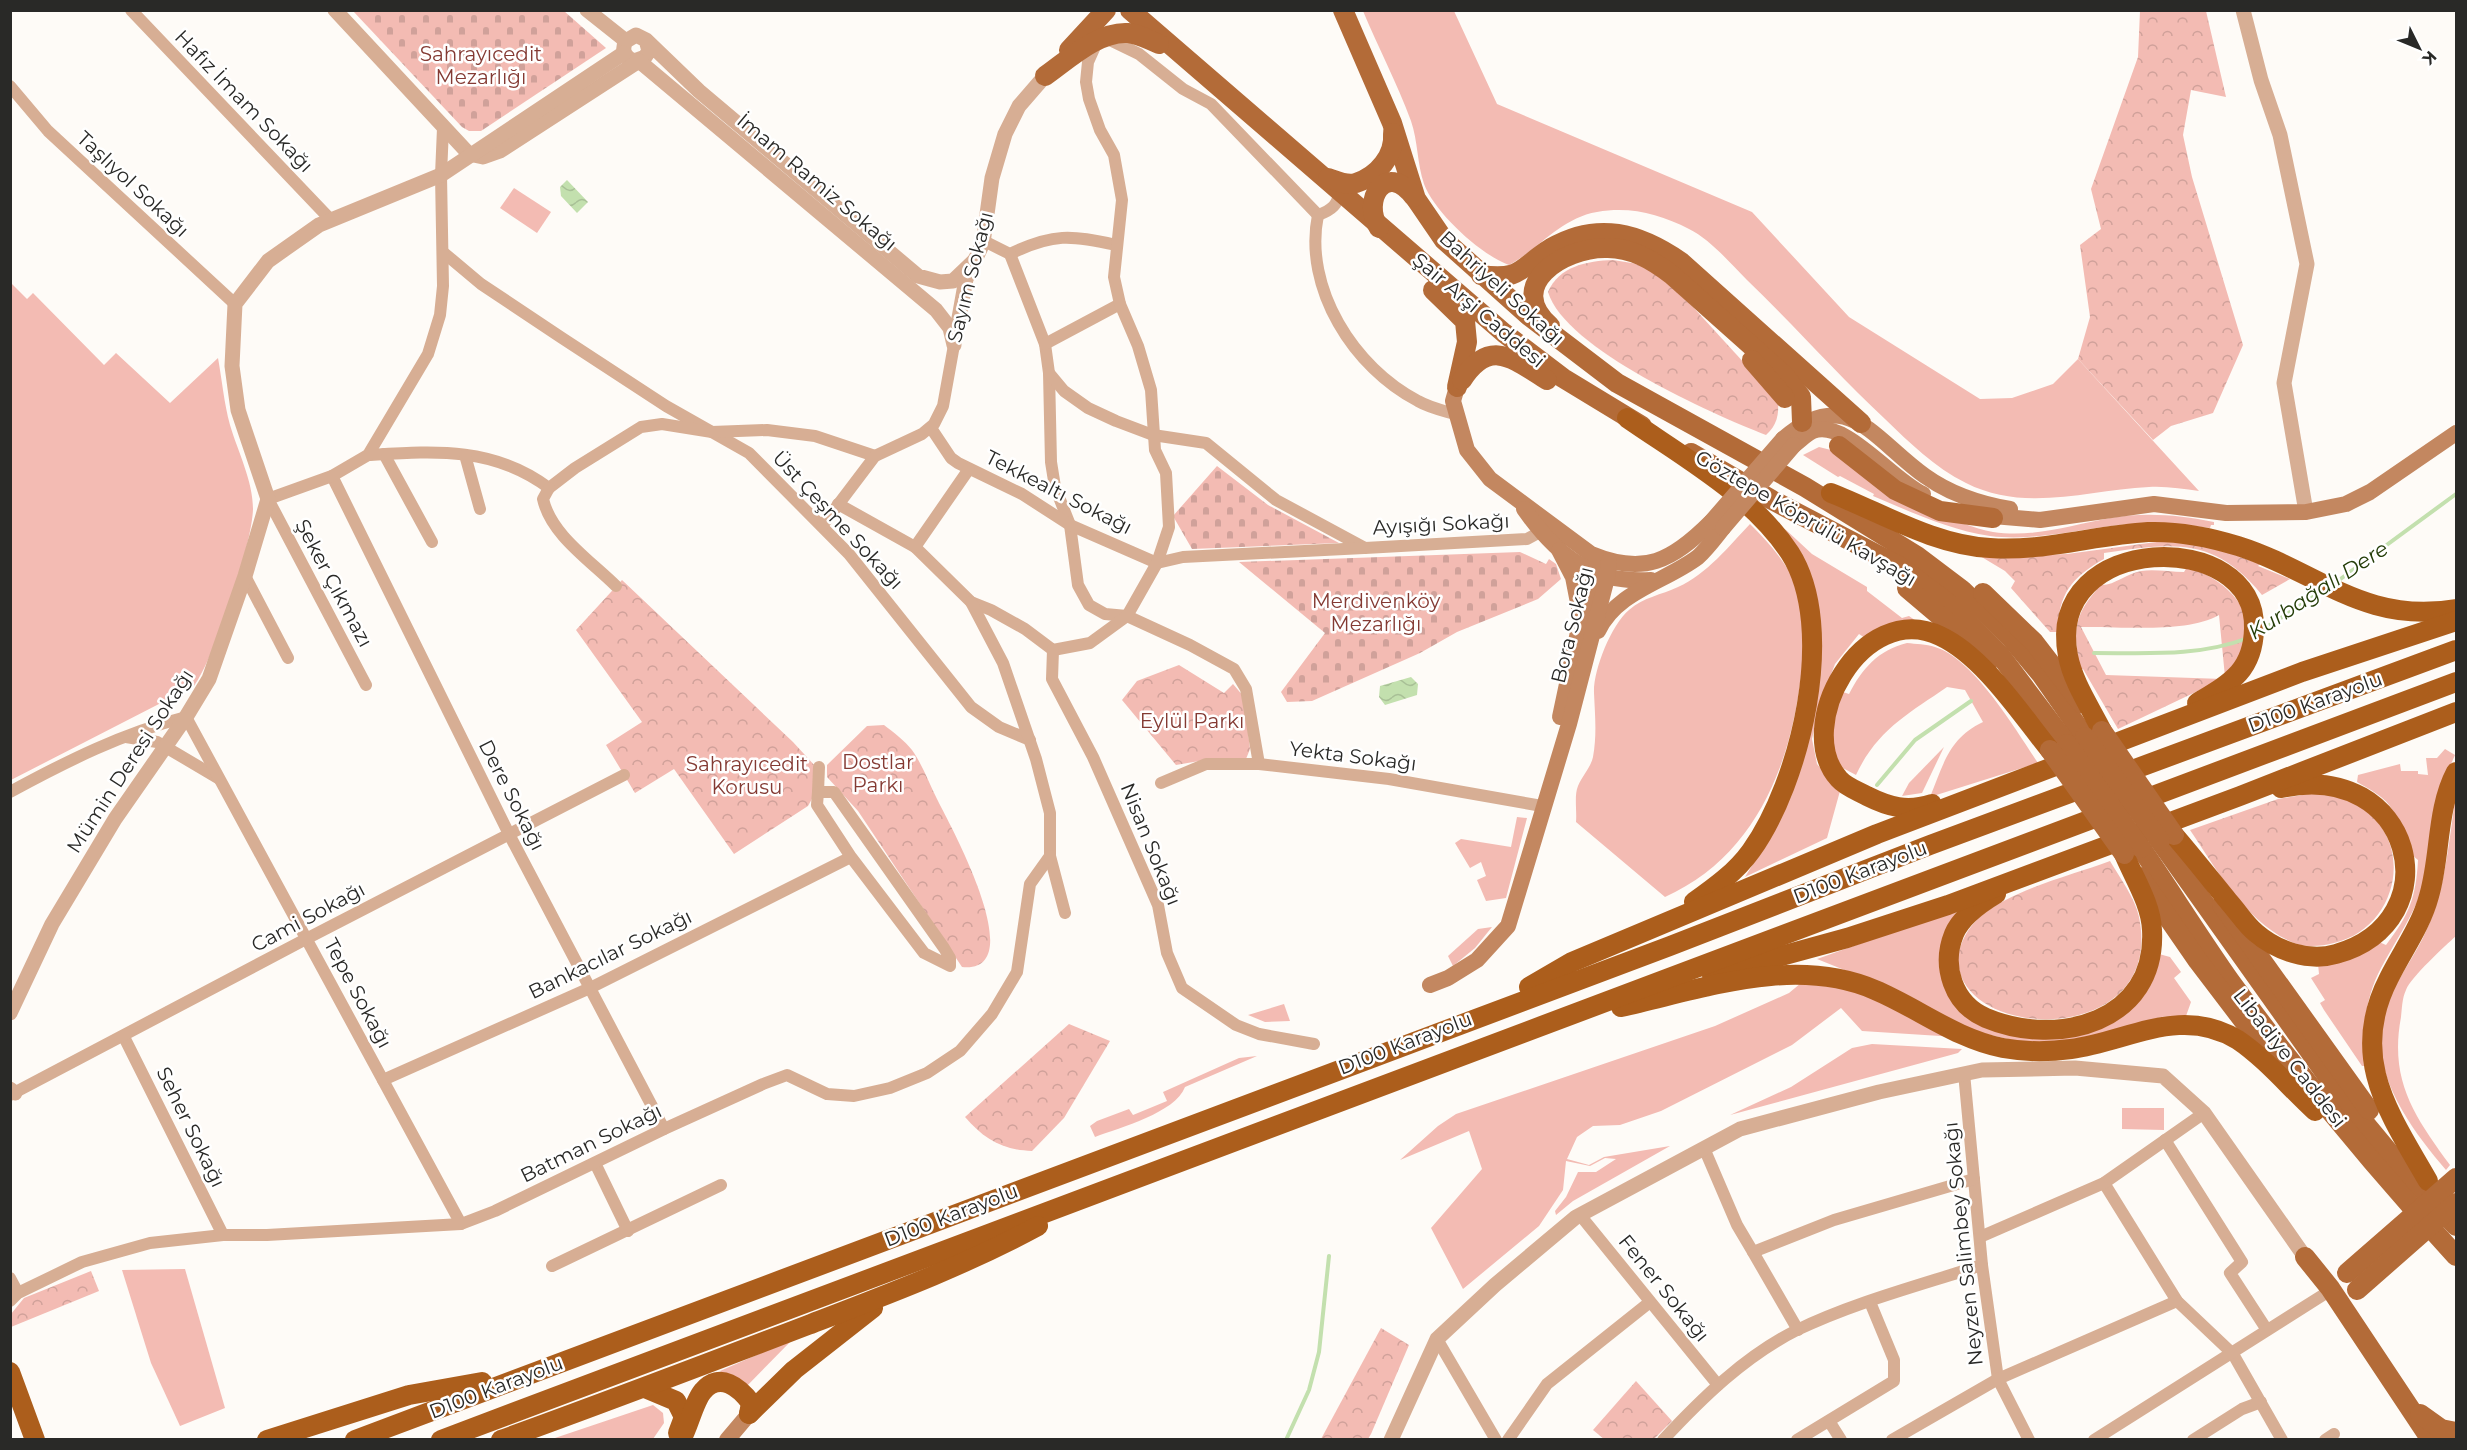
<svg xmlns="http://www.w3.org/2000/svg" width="2467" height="1450" font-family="Montserrat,sans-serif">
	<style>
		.grass { fill: #f3bbb3 }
		.forest { fill: url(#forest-crowns) }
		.cemetery { fill: url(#cemetery-stones) }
		.water { fill: url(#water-waves) }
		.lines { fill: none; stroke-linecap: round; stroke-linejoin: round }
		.stream { stroke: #c3e0ae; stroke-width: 4 }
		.minor { stroke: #d7ae94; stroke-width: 12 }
		.tertiary { stroke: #d7ae94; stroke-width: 15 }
		.secondary { stroke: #c38760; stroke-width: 16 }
		.primary { stroke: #b36b38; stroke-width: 20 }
		.trunk { stroke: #ac5e1c; stroke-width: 20 }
		.secondary-bridge { stroke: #c38760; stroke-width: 16 }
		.primary-bridge { stroke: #b36b38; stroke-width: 20 }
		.labels { text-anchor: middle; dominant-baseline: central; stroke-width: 5; stroke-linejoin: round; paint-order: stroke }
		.park-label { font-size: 20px; fill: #843a33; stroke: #fff }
		.street-label { font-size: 20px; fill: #292927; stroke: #fff }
		.water-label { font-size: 21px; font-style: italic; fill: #243d08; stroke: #fff }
	</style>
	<defs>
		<pattern id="forest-crowns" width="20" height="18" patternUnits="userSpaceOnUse" patternTransform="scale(1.5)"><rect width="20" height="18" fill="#f3bbb3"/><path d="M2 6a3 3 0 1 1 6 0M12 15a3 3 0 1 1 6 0" fill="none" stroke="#d0a19a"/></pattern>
		<pattern id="cemetery-stones" width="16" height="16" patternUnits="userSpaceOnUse" patternTransform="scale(1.5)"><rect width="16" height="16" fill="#f3bbb3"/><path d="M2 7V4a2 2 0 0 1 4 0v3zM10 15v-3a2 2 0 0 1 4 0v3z" fill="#d0a19a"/></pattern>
		<pattern id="water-waves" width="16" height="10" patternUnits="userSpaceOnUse" patternTransform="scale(1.5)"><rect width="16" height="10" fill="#c3e0ae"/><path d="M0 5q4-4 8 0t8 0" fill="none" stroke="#a8c096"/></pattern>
	</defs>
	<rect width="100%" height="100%" fill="#fefbf7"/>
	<g class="grass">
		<path d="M1363,11H1454L1497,104L1752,212L1849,317L1980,399L2012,398L2053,384L2078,359L2199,491C2183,489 2166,486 2149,487C2088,490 2025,513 1966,483C1934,467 1910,443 1885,419C1837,374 1794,325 1747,280C1730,263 1711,240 1689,229C1660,214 1630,206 1597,212C1561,218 1540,248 1509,265C1481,255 1435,213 1424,184C1417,164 1418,141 1411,121C1397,83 1378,47 1363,11Z"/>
		<polygon points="514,188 551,212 537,233 500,208"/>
		<path d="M10,282L27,299L33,293L104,365L116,353L170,403L218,358C222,380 224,403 230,425C238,452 253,481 253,509C252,545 215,657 194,686L11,780Z"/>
		<path d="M1819,447L1831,450C1876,476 1945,524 1993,532C2034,538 2071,525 2110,518C2145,512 2180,515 2214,522V525H2211L2210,528C2185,525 2159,522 2132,524C2085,527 2038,542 1990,536C1949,530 1911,512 1873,496L1874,494L1840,476L1838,477L1803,455Z"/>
		<path d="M1750,524C1766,540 1781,556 1792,577C1807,608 1804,643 1801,676C1790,768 1754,857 1665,897L1576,822C1577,811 1574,795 1578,786C1582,776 1591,767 1593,757C1597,735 1595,715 1594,693C1593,671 1611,625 1629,610C1644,597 1661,595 1678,587C1707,574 1729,546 1750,524Z"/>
		<polygon points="1785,529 1812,554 1867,587 1867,591 1902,618 1909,616 1919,623 1888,624 1865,638 1859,634 1835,664 1820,703 1812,739 1817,764 1840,791 1827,838 1745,877 1769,838 1806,736 1801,556"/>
		<path d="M1907,643C1916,644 1926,644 1935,647C1973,658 2016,730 2038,763L1930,797C1944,763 1949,738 1983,722L1965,690L1947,687C1908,714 1877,730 1856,775L1837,765C1830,736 1832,719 1843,692L1849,694C1862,669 1878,650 1907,643Z"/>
		<polygon points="1944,747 1922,793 1902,796 1909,783"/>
		<path d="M2445,749L2455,755C2437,793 2438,838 2426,878C2416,912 2397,938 2381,968C2365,998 2362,1032 2364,1066H2362L2324,1010L2320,1003L2325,1000L2311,978L2319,974L2318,964L2346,960L2379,942L2386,945C2409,915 2416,898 2418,860C2403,849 2402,826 2393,811C2386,797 2369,789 2357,782L2358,775L2400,764L2401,771H2418V774L2428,775L2426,758H2437Z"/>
		<path d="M2456,794V936C2445,946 2411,977 2406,990C2402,998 2402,1009 2401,1017C2389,1081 2415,1117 2450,1165L2446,1170C2410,1128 2363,1065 2386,1006C2397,978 2416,955 2427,929C2446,887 2449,839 2456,794Z"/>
		<polygon points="1517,817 1527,818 1506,898 1486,901 1477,880 1486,876 1481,862 1470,868 1455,843 1461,839 1511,847"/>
		<path d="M1957,909L1941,956L1965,1015L2094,1030C2127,1019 2157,992 2159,954L2170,957L2181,972L2174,978L2191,1002L2186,1016L2161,1017L2078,1042L2030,1044L1973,1031L1899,992L1817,959Z"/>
		<polygon points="1492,927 1475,948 1453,966 1448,956 1478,929"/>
		<polygon points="1807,978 1837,981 1956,1037 1862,1031 1841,1008 1792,1045 1661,1111 1620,1125 1593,1126 1577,1137 1567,1159 1589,1165 1604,1157 1670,1146 1573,1201 1556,1215 1555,1211 1566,1197 1578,1172 1596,1172 1616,1159 1605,1158 1590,1166 1566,1161 1563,1190 1539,1226 1463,1289 1431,1228 1482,1169 1469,1131 1400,1160 1438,1126 1456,1114 1715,1026 1789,993"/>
		<polygon points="1284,1004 1290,1021 1265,1022 1248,1015"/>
		<polygon points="1872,1044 1962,1049 1958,1053 1730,1115 1791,1087 1852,1048"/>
		<path d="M1257,1056L1185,1087C1175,1113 1121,1127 1095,1137L1090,1126L1097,1121L1129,1109L1133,1115L1167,1101L1163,1092L1239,1058Z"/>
		<polygon points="2122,1108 2164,1108 2164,1130 2122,1129"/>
		<polygon points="185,1269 225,1408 180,1426 151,1363 122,1270"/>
		<polygon points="793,1339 743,1390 720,1371"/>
		<polygon points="653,1405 663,1413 664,1423 653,1439 552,1439"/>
	</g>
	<g class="forest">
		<polygon points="2140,11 2206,11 2226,97 2191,90 2183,135 2192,177 2243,345 2213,413 2171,426 2153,440 2078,359 2090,317 2080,245 2101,229 2091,189 2138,57"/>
		<path d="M1613,260L1638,264L1654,271L1693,307L1778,400C1779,415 1777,425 1766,435C1712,414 1565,349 1548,292C1559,266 1587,261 1613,260Z"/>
		<path d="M2171,540L2208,545L2260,564L2258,566L2290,579L2262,595C2214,536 2173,543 2104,553V559C2072,577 2058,594 2058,632H2050L2011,588L2015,581L2005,571L1970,550L2015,556L2067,554Z"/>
		<path d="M2187,567C2225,579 2261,610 2242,654C2238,662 2230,670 2225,677L2219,615C2185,634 2121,626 2081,627L2106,675L2223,679L2118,729L2083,669H2080C2073,631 2073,615 2101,585C2113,586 2128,573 2141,571C2155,569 2170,572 2184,572Z"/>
		<polygon points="622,580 793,742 816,767 813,797 808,806 734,854 674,769 635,793 606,745 642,722 576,630"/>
		<polygon points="1179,665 1224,693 1233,684 1244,697 1250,749 1246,759 1205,760 1176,765 1122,700 1137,681"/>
		<path d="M884,725C893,732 905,741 912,750C922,764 929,783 937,799C949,823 1033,974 962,967L858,811L827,777V765L867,726Z"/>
		<path d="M2320,792C2332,796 2348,799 2359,806C2417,842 2398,928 2334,943C2322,946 2306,948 2294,943C2246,923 2217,870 2190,830L2278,799Z"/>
		<path d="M2110,861C2120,878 2135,898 2139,917C2166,1048 1958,1043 1958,959C1959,943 1969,926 1981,916C2013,889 2070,876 2110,861Z"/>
		<path d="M1069,1024L1110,1041L1064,1118L1032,1151C1002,1150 984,1139 965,1117Z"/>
		<polygon points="91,1271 99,1291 11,1327 11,1314 24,1298"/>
		<polygon points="1381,1328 1409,1345 1371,1434 1368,1439 1321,1439"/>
		<polygon points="1636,1381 1672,1421 1654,1439 1604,1439 1593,1430"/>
	</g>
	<g class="cemetery">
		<polygon points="353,11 564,11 606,48 481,131 469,131 462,127"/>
		<polygon points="1217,466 1268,505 1339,543 1192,549 1173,516"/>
		<polygon points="1520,552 1546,564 1549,559 1556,564 1561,579 1538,599 1457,632 1420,653 1312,701 1287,702 1281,692 1325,633 1239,562"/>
	</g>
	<g class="water">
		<polygon points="567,180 588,202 577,213 561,196 560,187"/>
		<polygon points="1411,677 1418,684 1417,695 1385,705 1379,697 1380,686"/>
	</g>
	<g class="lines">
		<g class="stream">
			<polyline points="2335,583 2456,494"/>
			<polyline points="2259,632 2324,590"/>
			<path d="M2094,653C2147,653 2198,657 2248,638"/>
			<polyline points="1877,785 1915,740 1971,701"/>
			<polyline points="1286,1440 1309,1390 1319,1352 1329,1256"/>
		</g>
		<g class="minor">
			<polyline points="131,10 330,219"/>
			<path d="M1106,38L1139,54L1183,89L1211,104L1318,215C1332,210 1338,205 1340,190"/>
			<polyline points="10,86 48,131 235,304"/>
			<path d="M1318,215C1303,288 1354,368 1418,401C1430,408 1445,411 1458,415"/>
			<path d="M984,241L1010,254C1053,233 1071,235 1116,245"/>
			<polyline points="444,253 481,284 562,338 666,406 749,453 849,554 971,707 999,727 1030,740"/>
			<polyline points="1010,254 1045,344 1049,373 1051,462 1055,487 1070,525 1078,585 1089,605 1105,614 1127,616 1190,645 1234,669 1246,689 1259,764"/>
			<polyline points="1045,344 1120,304"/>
			<polyline points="1049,373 1064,391 1088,408 1116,421 1153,435 1206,443 1276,500 1365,548 1527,539 1540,532"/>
			<polyline points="931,428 951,458 958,463 1022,494 1070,525 1157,563 1183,557 1364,548"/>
			<polyline points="384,454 432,542"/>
			<path d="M368,455C434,451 493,446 549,488L575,468L641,427L662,424L712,432L767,430L815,436L875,456"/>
			<polyline points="465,455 480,509"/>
			<polyline points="332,476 510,836 664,1129"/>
			<path d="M549,488L543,499C551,535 591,561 616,586"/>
			<polyline points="838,504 915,547 971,602 991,610 1025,629 1053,650 1090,643 1127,616 1157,563 1169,527 1166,473 1155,450 1151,390 1138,346 1120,304 1114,277 1122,200 1114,155 1100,130 1089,99 1086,82 1088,62 1097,42"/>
			<polyline points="822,526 875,456 922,434 934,424 943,406 954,345"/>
			<polyline points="915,547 969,469"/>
			<polyline points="245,576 288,658"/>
			<polyline points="971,602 1003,663 1036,759 1050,813 1050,856 1065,913"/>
			<polyline points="1053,650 1052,679 1093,757 1158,905 1167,953 1182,988 1236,1025 1259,1034 1314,1044"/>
			<polyline points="366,685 268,499 332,476 368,455 428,354 440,315 443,286 441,175 443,128"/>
			<polyline points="126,737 157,742 218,778"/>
			<polyline points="1161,783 1206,764 1259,764 1389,779 1542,806"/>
			<path d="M10,792C67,761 123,733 186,717L461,1224"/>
			<polyline points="818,792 819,767"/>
			<polyline points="124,1037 223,1235"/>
			<polyline points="1964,1073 1982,1265 1998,1379 2029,1440"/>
			<polyline points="383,1080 590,988 851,857 924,953 950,966 950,958 944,948 834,792 818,792 817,805 851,857"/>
			<polyline points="10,1095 306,939 624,775"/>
			<polyline points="2165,1140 2242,1262 2230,1273 2267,1330"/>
			<polyline points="1704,1148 1737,1225 1753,1252"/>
			<polyline points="595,1163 628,1231"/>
			<polyline points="2104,1183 2177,1301 2233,1354 2282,1440"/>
			<polyline points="1580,1215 1718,1385"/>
			<polyline points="1980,1237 2104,1183 2204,1113"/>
			<polyline points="552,1266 721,1185"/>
			<polyline points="10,1278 18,1293"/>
			<polyline points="10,1301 18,1293 82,1262 150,1243 223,1235 267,1235 461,1224 495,1211 664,1129 763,1084 787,1075 827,1094 854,1096 890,1088 927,1073 960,1051 992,1014 1017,972 1030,884 1050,856"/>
			<polyline points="1798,1330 1753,1252 1834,1220 1974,1179"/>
			<polyline points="1437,1339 1496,1440"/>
			<polyline points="1829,1421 1841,1440"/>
			<polyline points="1508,1440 1547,1384 1650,1302"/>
			<path d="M1663,1440C1702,1398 1745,1356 1797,1330C1855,1302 1921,1285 1982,1265"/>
			<polyline points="1797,1440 1894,1381 1894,1360 1870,1302"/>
			<polyline points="1892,1440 1998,1379 2177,1301"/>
			<polyline points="2094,1440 2323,1295"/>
			<polyline points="2193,1440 2242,1409 2261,1402"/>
			<polyline points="2325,1440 2334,1434"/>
		</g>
		<g class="tertiary">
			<polyline points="335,10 469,154"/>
			<polyline points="587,10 626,41"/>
			<polyline points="2243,10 2261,80 2280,135 2307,264 2284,383 2306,512"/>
			<path d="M646,40L649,51L645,57L634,61C625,58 621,50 626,41L636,35L646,40L699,91L918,276L940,282L953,281L976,259"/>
			<polyline points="469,154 483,157 500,151 639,61 936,310 950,328 954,345"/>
			<polyline points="955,340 966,279 983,243 992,178 1005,134 1019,106 1045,76"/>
			<polyline points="10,1013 52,924 115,819 186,717 209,679 245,576 268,499 238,410 232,366 235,304 268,261 319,225 441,175 624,53"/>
			<polyline points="10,1089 15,1093"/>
			<polyline points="1391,1440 1437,1339 1495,1285 1576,1217 1740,1129 1879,1092 1982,1070 2075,1068 2163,1076 2204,1113 2305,1257"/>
		</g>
		<g class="secondary">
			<path d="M1457,387L1453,401L1467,450L1490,479L1591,554C1644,576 1672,561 1711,522"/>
			<path d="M1783,439C1847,383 1873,439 1925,476C1950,494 1981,504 2010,509"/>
			<path d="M1794,445C1800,441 1806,434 1813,431C1844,418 1893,481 1923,494"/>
			<path d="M1524,509C1557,556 1593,584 1651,580"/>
			<polyline points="1981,515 2040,520 2154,504 2226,513 2306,512 2346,504 2370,492 2456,433"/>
			<polyline points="1559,550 1573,577 1580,613"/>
			<path d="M1598,631C1617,591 1665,582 1698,557C1707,549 1715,538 1723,528"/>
			<polyline points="1560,717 1581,618 1596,574 1609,561"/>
			<polyline points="1430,985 1448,978 1477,960 1508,926 1569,724 1607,578 1609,561"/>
			<polyline points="727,1440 749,1414"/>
		</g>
		<g class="primary">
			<polyline points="1130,10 1504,333 1563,378 1642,426"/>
			<polyline points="1343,10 1392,123 1416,199 1444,240 1529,316 1617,383 1805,487 1917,556 1962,590 2011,638 2041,674 2085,737"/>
			<polyline points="1069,50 1106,10"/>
			<path d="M1045,76C1068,60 1098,31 1128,33C1139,34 1149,40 1159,44"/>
			<path d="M1328,178C1337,181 1347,186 1356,183C1378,176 1395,155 1393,133"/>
			<path d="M1379,228C1361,202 1385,159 1414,197"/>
			<path d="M1481,275C1522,281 1520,267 1551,248C1598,221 1639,233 1681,262L1861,423"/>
			<polyline points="1433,290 1465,321 1467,342 1457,387"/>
			<path d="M1550,326C1504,285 1563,248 1605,248C1631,247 1652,260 1672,275L1783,374L1801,397L1802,422"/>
			<polyline points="1752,360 1785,398"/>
			<path d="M1462,380C1490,337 1513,359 1547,380"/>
			<polyline points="1839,446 1895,490 1940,511 1993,518"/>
			<polyline points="1691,453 1772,500 1899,566 1949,604 2000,655 2067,744"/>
			<polyline points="1907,588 1946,621 1987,665"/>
			<polyline points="1983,593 2034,642 2081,703"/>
			<polyline points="2160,841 2338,1091 2401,1167 2456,1226"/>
			<path d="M2141,848C2171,892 2199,937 2230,981C2300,1077 2376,1169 2456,1256"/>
			<polyline points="2140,877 2198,961 2278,1066"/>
			<polyline points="2222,905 2369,1110"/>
			<polyline points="2305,1257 2330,1288 2431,1440"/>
			<polyline points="2420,1414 2441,1429 2456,1432"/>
		</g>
		<g class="trunk">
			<path d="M1627,418C1683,457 1752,495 1790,553C1838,628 1800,783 1751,851C1736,872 1715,887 1694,902"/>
			<path d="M1831,493C1882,513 1934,545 1990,548C2043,552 2095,535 2148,532C2178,531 2209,537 2238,546C2317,571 2364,625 2456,609"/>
			<path d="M2102,731C2090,707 2073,682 2068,656C2044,531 2258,527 2254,629C2253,671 2230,683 2197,703"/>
			<path d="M1932,804C1907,812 1889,807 1867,796C1858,791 1846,787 1839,779C1792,727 1862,599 1940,636C1983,656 2020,713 2050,750"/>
			<path d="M2174,835C2193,857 2211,880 2229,902C2238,912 2246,925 2256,933C2277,951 2309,962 2336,954C2453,921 2413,759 2281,788"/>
			<path d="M1996,894C1981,903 1961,917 1954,934C1941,966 1953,1004 1986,1018C2058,1048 2157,1022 2152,930C2151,904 2134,878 2124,854"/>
			<polyline points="1712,975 1847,938 1948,905 2240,796 2456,712"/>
			<polyline points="1529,987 1572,962 1877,834 2302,672 2456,621"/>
			<path d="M1621,1007C1703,989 1794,955 1875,990C1918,1008 1956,1039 2003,1048C2025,1052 2049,1052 2071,1049C2129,1041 2181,1005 2238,1040C2266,1059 2290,1088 2315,1111"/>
			<path d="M2428,1181C2389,1113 2348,1057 2389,978C2403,950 2421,926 2429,896C2441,855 2436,810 2456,772"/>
			<polyline points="10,1372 35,1440"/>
			<polyline points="645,1388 676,1401 684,1417 678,1433"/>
			<polyline points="749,1414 794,1370 873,1308"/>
			<polyline points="267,1440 409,1395 482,1382"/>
			<polyline points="355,1440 1670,946 1930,845 2456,650"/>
			<polyline points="441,1440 2456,682"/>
			<path d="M501,1440C604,1403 706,1364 808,1325C886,1295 964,1266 1038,1226"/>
			<path d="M681,1440C689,1426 694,1401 703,1391C720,1371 740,1388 751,1403L749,1414"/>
		</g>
		<g class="secondary-bridge">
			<polyline points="1711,522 1783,439"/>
			<polyline points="1723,528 1794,445"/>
		</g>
		<g class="primary-bridge">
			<polyline points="2102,731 2174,835"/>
			<polyline points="2085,737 2160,841"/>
			<polyline points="2067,744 2141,848"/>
			<polyline points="2050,750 2124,854"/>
			<polyline points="2347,1273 2456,1178"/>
			<polyline points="2357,1290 2456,1203"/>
		</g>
	</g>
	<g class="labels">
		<g class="park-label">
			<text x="481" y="54">Sahrayıcedit<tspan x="481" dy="23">Mezarlığı</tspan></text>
			<text x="1376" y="601">Merdivenköy<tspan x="1376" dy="23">Mezarlığı</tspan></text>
			<text x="1192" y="721">Eylül Parkı</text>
			<text x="878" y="762">Dostlar<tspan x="878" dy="23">Parkı</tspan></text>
			<text x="747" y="764">Sahrayıcedit<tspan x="747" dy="23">Korusu</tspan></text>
		</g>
		<g class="street-label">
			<text transform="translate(244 101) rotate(46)">Hafız İmam Sokağı</text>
			<text transform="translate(817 182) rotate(40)">İmam Ramiz Sokağı</text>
			<text transform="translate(133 184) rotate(43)">Taşlıyol Sokağı</text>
			<text transform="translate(970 277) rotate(-76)">Sayım Sokağı</text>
			<text transform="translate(1502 288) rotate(42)">Bahriyeli Sokağı</text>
			<text transform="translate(1479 310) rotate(40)">Şair Arşi Caddesi</text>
			<text transform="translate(1059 492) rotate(27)">Tekkealtı Sokağı</text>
			<text transform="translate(1806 518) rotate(30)">Göztepe Köprülü Kavşağı</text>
			<text transform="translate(838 520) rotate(47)">Üst Çeşme Sokağı</text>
			<text transform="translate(1441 524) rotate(-3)">Ayışığı Sokağı</text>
			<text transform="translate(334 583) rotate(62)">Şeker Çıkmazı</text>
			<text transform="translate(1572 625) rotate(-76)">Bora Sokağı</text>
			<text transform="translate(2315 702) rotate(-20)">D100 Karayolu</text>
			<text transform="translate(1353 756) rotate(7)">Yekta Sokağı</text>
			<text transform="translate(130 761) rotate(-57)">Mümin Deresi Sokağı</text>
			<text transform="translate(512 795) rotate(63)">Dere Sokağı</text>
			<text transform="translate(1151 844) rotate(68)">Nisan Sokağı</text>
			<text transform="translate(1860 872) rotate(-21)">D100 Karayolu</text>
			<text transform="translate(308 917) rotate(-28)">Cami Sokağı</text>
			<text transform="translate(610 954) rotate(-26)">Bankacılar Sokağı</text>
			<text transform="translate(358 993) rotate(62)">Tepe Sokağı</text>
			<text transform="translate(1405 1043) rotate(-21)">D100 Karayolu</text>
			<text transform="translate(2290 1058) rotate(52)">Libadiye Caddesi</text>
			<text transform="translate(191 1127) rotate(64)">Seher Sokağı</text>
			<text transform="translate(591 1143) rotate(-26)">Batman Sokağı</text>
			<text transform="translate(951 1215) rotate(-21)">D100 Karayolu</text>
			<text transform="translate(1963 1244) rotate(-96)">Neyzen Salimbey Sokağı</text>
			<text transform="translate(1664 1288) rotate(51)">Fener Sokağı</text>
			<text transform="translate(496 1387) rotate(-21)">D100 Karayolu</text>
		</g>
		<g class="water-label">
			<text transform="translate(2318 590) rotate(-33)">Kurbağalı Dere</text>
		</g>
	</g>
	<rect width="2467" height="1450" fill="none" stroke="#292927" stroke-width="24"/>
	<g transform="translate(2419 48) rotate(133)" stroke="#ffffff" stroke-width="4.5" paint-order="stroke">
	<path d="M0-4.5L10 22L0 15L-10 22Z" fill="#292927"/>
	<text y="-9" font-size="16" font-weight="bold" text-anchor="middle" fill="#292927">K</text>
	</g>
</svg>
